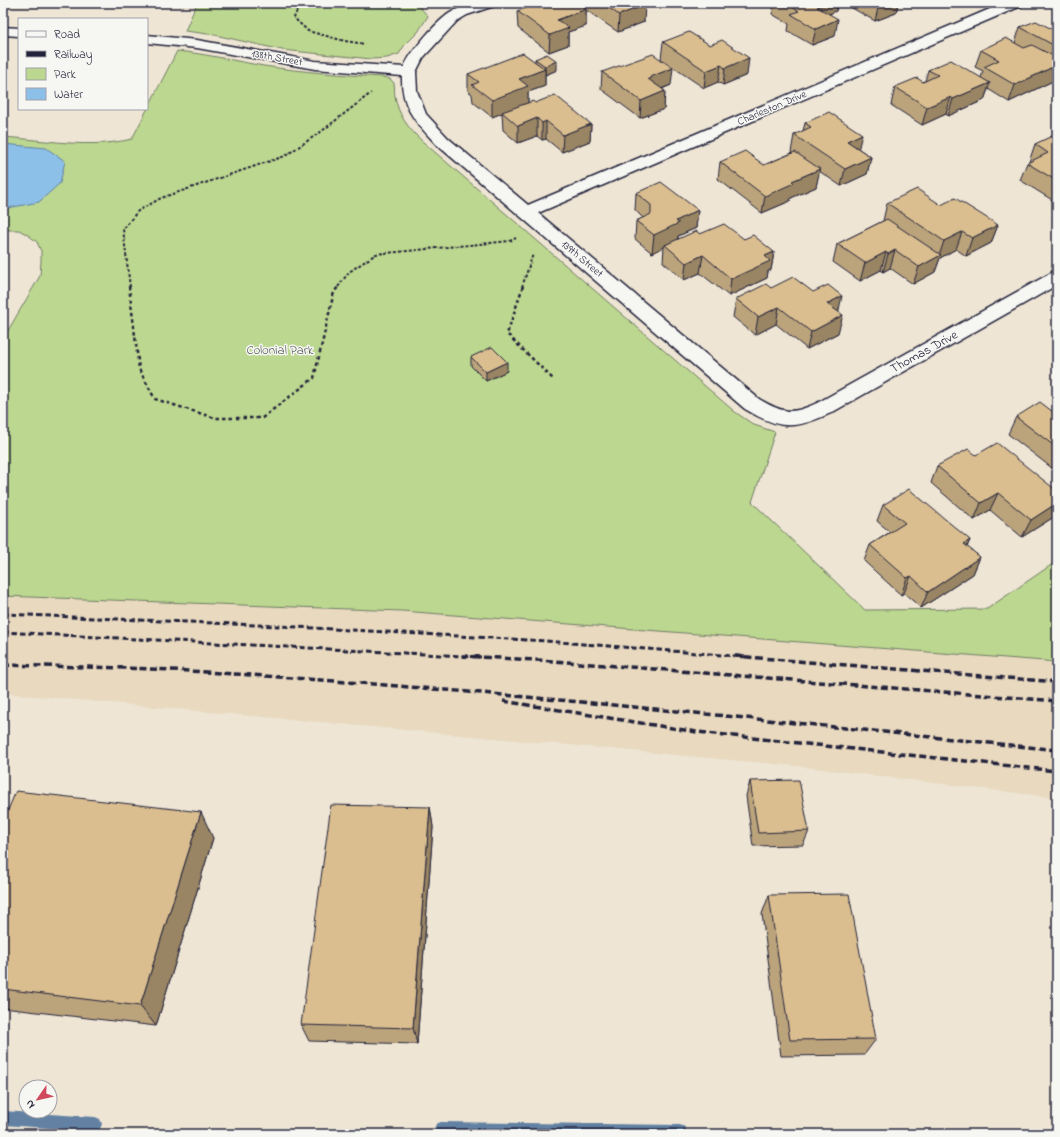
<svg xmlns="http://www.w3.org/2000/svg" width="1060" height="1137" font-family="'Indie Flower',sans-serif">
	<style>
		.built { fill: #e8d9bf }
		.green { fill: #bcd78f; stroke: #6f7c65 }
		.water { fill: #8dc0e9; stroke: #6281a3 }
		.lines { fill: none; stroke-linecap: round; stroke-linejoin: round }
		.stream { fill: #6281a3; fill-rule: evenodd }
		.street-casing { stroke: #22223b; stroke-width: 3 }
		.path-far1 { stroke: #22223b; stroke-width: 2; stroke-dasharray: 3 2; stroke-linecap: butt }
		.path { stroke: #22223b; stroke-width: 2.5; stroke-dasharray: 3.5 3; stroke-linecap: butt }
		.street { fill: #f6f6f2; fill-rule: evenodd }
		.rail-far1 { stroke: #22223b; stroke-width: 3; stroke-dasharray: 5.5 3; stroke-linecap: butt }
		.rail { stroke: #22223b; stroke-width: 3.5; stroke-dasharray: 7 3.5; stroke-linecap: butt }
		.wall { fill: #bba37b; stroke: #22223b }
		.shaded-wall { fill: #998564; stroke: #22223b }
		.building { fill: #dabe8f; stroke: #22223b }
		.labels { text-anchor: middle; dominant-baseline: central; stroke-width: 3; stroke-linejoin: round; paint-order: stroke }
		.far-street-label { font-size: 11px; fill: #22223b; stroke: #f6f6f2 }
		.park-label { font-size: 13px; fill: #505854; stroke: #f6f6f2 }
		.street-label { font-size: 13px; fill: #22223b; stroke: #f6f6f2 }
	</style>
	<rect width="100%" height="100%" fill="#eee5d4"/>
	<filter id="ink" filterUnits="userSpaceOnUse"><feTurbulence type="fractalNoise" baseFrequency=".025" numOctaves="2"/><feDisplacementMap in="SourceGraphic" scale="8" xChannelSelector="R" yChannelSelector="G"/><feConvolveMatrix kernelMatrix="1 2 1 2 8 2 1 2 1" color-interpolation-filters="sRGB"/></filter>
	<g filter="url(#ink)">
		<polygon class="built" points="3,596 402,611 1057,662 1057,798 797,766 3,693"/>
		<g class="green">
			<polygon points="197,3 416,3 428,16 418,32 404,46 399,54 387,58 372,59 282,50 215,35 185,31"/>
			<path d="M177,51C207,54 235,61 264,66C304,72 343,75 383,77L390,79L394,83C395,87 394,91 395,96C398,115 408,128 422,141L735,412L754,425L775,432L752,502L865,610L987,609L1057,561V662L402,611L3,596V339L40,276L41,260V251L37,242L28,235L19,230H3V137C45,140 90,149 132,139Z"/>
		</g>
		<polygon class="water" points="3,144 46,148 65,161 60,183 39,202 3,209"/>
		<g class="lines">
			<g class="stream">
				<polygon points="3,1111 95,1117 100,1119 102,1124 100,1129 95,1131 3,1125"/>
				<polygon points="441,1122 680,1125 685,1127 687,1132 686,1134 437,1134 434,1129 436,1124"/>
			</g>
			<defs>
				<g id="street">
					<path d="M475,3H496L494,6L467,15L457,21L423,58L416,72L417,91L426,114L448,138L528,205L1004,3H1023L1021,6L538,213L759,399C783,413 791,415 817,403L1051,273L1057,271V285L831,413C794,430 780,430 745,409L436,144C416,122 401,108 402,76L315,69L197,48L147,43V35L197,40L315,61L404,67C411,51 433,26 447,15C455,9 466,6 475,3Z"/>
					<polygon points="3,27 19,28 19,36 3,35"/>
				</g>
			</defs>
			<use href="#street" class="street-casing"/>
			<g class="path-far1">
				<polyline points="302,3 300,4 294,18 308,31 345,41 365,44"/>
				<polyline points="130,287 123,229 138,211 161,198 285,156 322,131 371,93"/>
				<polyline points="338,287 349,272 376,254 510,241 516,238"/>
				<polyline points="522,287 533,254"/>
			</g>
			<g class="path">
				<polyline points="129,286 139,369 155,399 215,418 262,418 314,378 334,292 339,286"/>
				<polyline points="523,286 507,334 554,380"/>
			</g>
			<use href="#street" class="street"/>
			<g class="rail-far1">
				<polyline points="3,614 279,626 546,641 747,657"/>
				<polyline points="3,632 481,657"/>
			</g>
			<g class="rail">
				<polyline points="462,656 554,661 1057,701"/>
				<polyline points="735,656 1057,682"/>
				<path d="M3,665C65,667 127,667 189,671C479,689 768,720 1057,750"/>
				<polyline points="503,701 697,732 1057,771"/>
			</g>
		</g>
		<g class="wall">
			<polygon points="580,3 642,3 644,22 618,32 586,10 586,26 568,32 568,45 549,52 518,28 517,11 580,5"/>
			<polygon points="774,3 838,3 836,11 829,14 835,36 812,45 788,31 789,24 772,14"/>
			<polygon points="851,3 898,3 896,13 875,21 852,8 853,4"/>
			<polygon points="1057,25 1057,79 1009,102 988,89 984,100 948,116 946,114 922,125 891,105 895,87 925,81 928,70 981,78 983,71 975,67 981,50 1015,43 1020,27 1050,28"/>
			<polygon points="663,42 747,75 723,85 718,82 704,88 661,59"/>
			<polygon points="535,59 557,70 545,75 545,86 528,92 528,103 535,103 591,124 590,141 562,152 546,139 542,140 537,136 518,143 503,130 502,113 492,117 473,102 472,94 468,91 468,74 535,62"/>
			<polygon points="602,72 671,85 662,89 665,91 664,109 640,118 601,89"/>
			<polygon points="805,123 859,149 871,157 867,174 841,186 819,171 816,187 791,198 790,201 762,213 718,179 720,162 764,165 792,153 791,152 794,135 803,131"/>
			<polygon points="1057,138 1057,203 1020,180 1027,163 1029,162 1035,144"/>
			<polygon points="636,193 698,210 696,228 678,236 678,239 700,234 744,239 774,252 771,270 768,271 767,278 729,296 700,273 684,280 663,262 664,247 652,253 635,239 636,221 643,218 635,210"/>
			<polygon points="887,203 941,205 998,225 991,243 966,256 956,249 940,258 935,272 913,284 890,268 883,272 881,270 860,281 833,262 837,244 883,221"/>
			<polygon points="771,288 838,312 838,333 807,349 776,324 755,335 733,317 736,299"/>
			<polygon points="471,357 507,371 486,381 471,366"/>
			<polygon points="1057,415 1057,472 1008,434 1016,417"/>
			<polygon points="976,455 1057,515 1022,537 990,510 974,520 931,483 937,466"/>
			<polygon points="883,505 970,540 967,547 980,557 973,574 921,608 904,593 901,595 864,561 870,545 890,532 877,521"/>
			<polygon points="750,781 809,831 803,845 753,846 746,796"/>
			<polygon points="430,807 433,827 417,1044 309,1041 301,1025"/>
			<polygon points="3,822 213,838 156,1026 3,1008"/>
			<polygon points="769,895 876,1039 864,1055 781,1056 762,914"/>
		</g>
		<g class="shaded-wall">
			<polygon points="822,3 838,3 836,11 822,17 817,7"/>
			<polygon points="883,3 898,3 896,13 875,21 879,4"/>
			<polygon points="645,5 644,22 618,32 619,15"/>
			<polygon points="586,9 586,26 568,32 568,45 549,52 550,35 557,20"/>
			<polygon points="838,19 835,36 812,45 816,29"/>
			<polygon points="749,58 747,75 723,85 725,68"/>
			<polygon points="557,61 557,70 545,75 545,66"/>
			<polygon points="721,65 718,82 704,88 706,71"/>
			<polygon points="1057,65 1057,79 1009,102 1015,85"/>
			<polygon points="673,68 671,85 650,93 648,79 650,77"/>
			<polygon points="545,69 545,86 528,92 528,103 492,117 492,100 519,79"/>
			<polygon points="990,83 984,100 948,116 953,99"/>
			<polygon points="665,91 664,109 640,118 641,101"/>
			<polygon points="951,97 946,114 922,125 927,107"/>
			<polygon points="537,118 537,136 518,143 518,126"/>
			<polygon points="546,121 546,139 542,140 542,123"/>
			<polygon points="591,124 590,141 562,152 563,135"/>
			<polygon points="862,134 858,151 847,141"/>
			<polygon points="871,157 867,174 841,186 845,169"/>
			<polygon points="820,169 816,187 791,198 790,201 762,213 765,196 792,181"/>
			<polygon points="698,210 696,228 678,236 677,241 665,245 664,247 652,253 654,235 676,221"/>
			<polygon points="998,225 991,243 966,256 972,238"/>
			<polygon points="962,232 956,249 940,258 935,272 913,284 919,267 939,256 944,241"/>
			<polygon points="895,250 890,268 883,272 888,254"/>
			<polygon points="774,252 771,270 768,271 767,278 729,296 731,279 765,256"/>
			<polygon points="886,252 881,270 860,281 865,263"/>
			<polygon points="703,255 700,273 684,280 686,263"/>
			<polygon points="842,296 838,314 827,304"/>
			<polygon points="779,307 776,324 755,335 758,317"/>
			<polygon points="843,315 838,333 807,349 811,332"/>
			<polygon points="507,362 507,371 486,381 486,372"/>
			<polygon points="998,493 990,510 974,520 981,503"/>
			<polygon points="1057,503 1057,515 1022,537 1031,520"/>
			<polygon points="970,540 963,556 964,544"/>
			<polygon points="980,557 973,574 921,608 928,592"/>
			<polygon points="911,576 904,593 901,595 907,578"/>
			<polygon points="430,807 433,827 417,1044 413,1028"/>
			<polygon points="201,812 213,838 156,1026 140,1006"/>
		</g>
		<g class="building">
			<polygon points="541,3 577,3 586,9 557,20 569,28 550,35 517,11"/>
			<polygon points="602,3 642,3 645,5 619,15"/>
			<polygon points="785,3 824,3 825,4 817,7 838,19 816,29 791,14 799,11"/>
			<polygon points="1036,21 1050,28 1057,25 1057,47 1020,27"/>
			<polygon points="689,32 710,45 722,40 749,58 725,68 721,65 706,71 663,42"/>
			<polygon points="1006,38 1024,48 1032,45 1057,58 1057,65 1015,85 984,67 999,60 981,50"/>
			<polygon points="523,53 545,69 519,79 528,86 492,100 472,85 479,82 468,74"/>
			<polygon points="547,54 557,61 545,66 535,59"/>
			<polygon points="653,54 673,68 650,77 652,78 648,79 665,91 641,101 602,72"/>
			<polygon points="951,60 990,83 953,99 951,97 927,107 895,87 917,78 923,82 938,75 928,70"/>
			<polygon points="555,95 591,124 563,135 546,121 542,123 537,118 518,126 502,112 533,101 535,103"/>
			<polygon points="829,112 862,134 847,141 871,157 845,169 794,135 811,127 805,123"/>
			<polygon points="1052,136 1057,138 1057,181 1027,163 1048,153 1035,144"/>
			<polygon points="745,151 764,165 795,152 820,169 792,181 794,183 765,196 720,162"/>
			<polygon points="661,182 698,210 676,221 679,223 654,235 636,221 651,214 651,205 636,193"/>
			<polygon points="917,189 941,205 955,198 998,225 972,238 962,232 944,241 887,203"/>
			<polygon points="887,219 941,255 919,267 895,250 888,254 886,252 865,263 837,244"/>
			<polygon points="724,224 744,239 753,235 774,252 765,256 770,261 731,279 703,255 686,263 665,245 696,231 700,234"/>
			<polygon points="793,277 813,292 828,285 842,296 827,304 843,315 811,332 779,307 758,317 736,299 766,284 771,288"/>
			<polygon points="492,347 507,362 486,372 471,357"/>
			<polygon points="1040,402 1057,415 1057,448 1016,417"/>
			<polygon points="997,443 1057,491 1057,503 1031,520 998,493 981,503 937,466 968,449 976,455"/>
			<polygon points="909,489 970,540 964,544 980,557 928,592 911,576 907,578 870,545 905,523 883,505"/>
			<polygon points="799,780 809,831 758,833 750,781"/>
			<polygon points="16,791 201,812 140,1006 3,989 3,822"/>
			<polygon points="331,805 430,807 413,1028 301,1025"/>
			<polygon points="849,894 876,1039 790,1040 769,895"/>
		</g>
	</g>
	<g class="labels">
		<g class="far-street-label">
			<text transform="translate(277 58) rotate(10)">138th Street</text>
			<text transform="translate(772 108) rotate(-23)">Charleston Drive</text>
			<text transform="translate(582 259) rotate(40)">139th Street</text>
		</g>
		<g class="park-label">
			<text x="280" y="350">Colonial Park</text>
		</g>
		<g class="street-label">
			<text transform="translate(924 352) rotate(-29)">Thomas Drive</text>
		</g>
	</g>
	<rect width="1060" height="1137" fill="none" stroke="#f6f6f2" stroke-width="16"/>
	<rect x="8" y="8" width="1044" height="1121" fill="none" stroke="#22223b" stroke-width="1.5" filter="url(#ink)"/>
	<rect x="18" y="18" width="130" height="92" fill="#f6f6f2" stroke="#a1a1a9"/>
	<rect x="26" y="31" width="20" height="6" fill="#f6f6f2" stroke="#a1a1a9"/>
	<text x="54" y="38" font-size="12" fill="#22223b">Road</text>
	<rect x="26" y="51" width="20" height="6" fill="#22223b" stroke="#a1a1a9"/>
	<text x="54" y="58" font-size="12" fill="#22223b">Railway</text>
	<rect x="26" y="68" width="20" height="12" fill="#bcd78f" stroke="#a1a1a9"/>
	<text x="54" y="78" font-size="12" fill="#22223b">Park</text>
	<rect x="26" y="88" width="20" height="12" fill="#8dc0e9" stroke="#a1a1a9"/>
	<text x="54" y="98" font-size="12" fill="#22223b">Water</text>
	<g transform="translate(38 1099) rotate(236)"><circle r="19" fill="#f6f6f2" stroke="#a1a1a9"/>
	<path d="M0-3L7 15L0 10L-7 15Z" fill="#d1495b"/>
	<text y="-6" font-size="11" font-weight="bold" text-anchor="middle" fill="#22223b">N</text>
	</g>
</svg>
